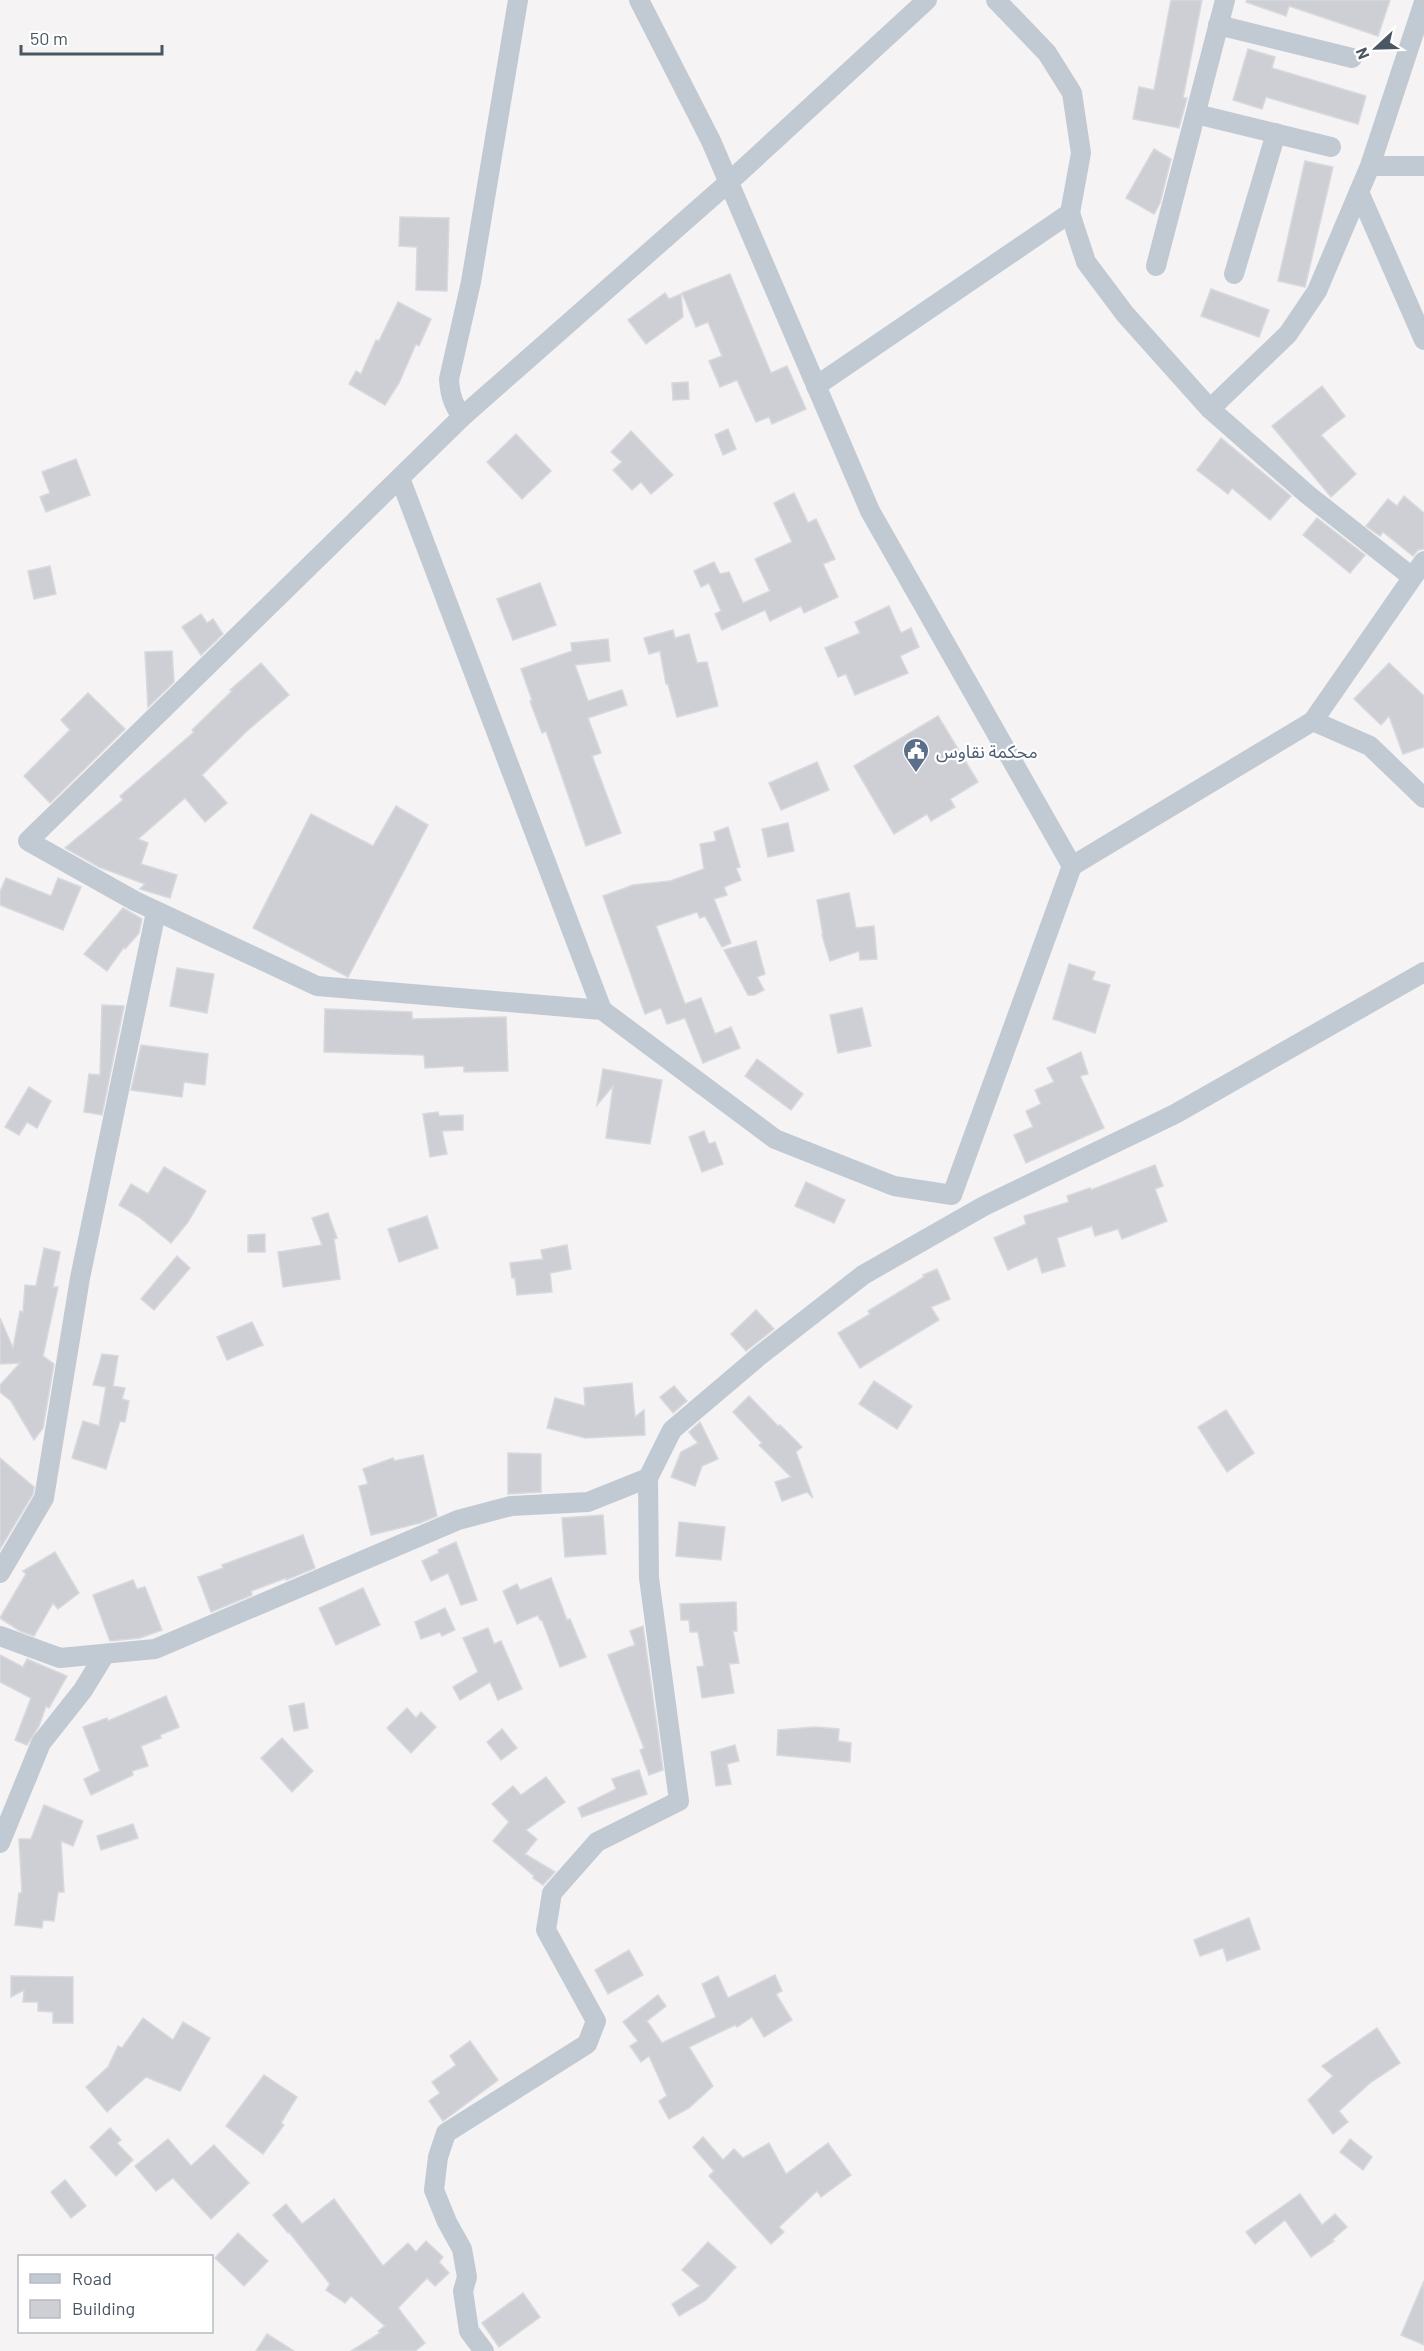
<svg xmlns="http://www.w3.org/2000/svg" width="1424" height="2351" font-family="Barlow,'Noto Sans Arabic',sans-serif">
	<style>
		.building { fill: #cdcfd5; stroke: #d7d9de; stroke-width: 1.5 }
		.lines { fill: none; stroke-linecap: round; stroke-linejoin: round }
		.minor { stroke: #c1cad2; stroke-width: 20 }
		.labels { text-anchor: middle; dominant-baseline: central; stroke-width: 4.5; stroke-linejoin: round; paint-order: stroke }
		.service-label { font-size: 18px; fill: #4e5e75; stroke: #fff; text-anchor: start }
	</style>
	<rect width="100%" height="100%" fill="#f5f3f3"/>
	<g class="building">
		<polygon points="1171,0 1202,0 1183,98 1187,98 1179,128 1133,119 1139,87 1154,90"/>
		<polygon points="1247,0 1390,0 1378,36 1289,6 1286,16 1246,2"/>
		<polygon points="1248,49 1275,57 1272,68 1366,96 1358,124 1266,97 1262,109 1233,100"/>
		<polygon points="1154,149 1171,159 1160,203 1154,214 1126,198"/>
		<polygon points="1305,161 1333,167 1305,287 1278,281"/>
		<polygon points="400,217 449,218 447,291 416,290 417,247 399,246"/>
		<polygon points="730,274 771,373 787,366 806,409 772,424 769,417 756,422 737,380 720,387 709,361 722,356 708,322 696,327 682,293"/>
		<polygon points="1211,289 1269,310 1259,337 1201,316"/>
		<polygon points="665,293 669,299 681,294 683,317 646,344 628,320"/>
		<polygon points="398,302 431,319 419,346 416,344 399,383 385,405 349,384 356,371 361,374 376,340 379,341"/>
		<polygon points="688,382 689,399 673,400 672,383"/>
		<polygon points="1322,386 1345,416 1321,435 1356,474 1331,497 1272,426"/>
		<polygon points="728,429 736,449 723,455 715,435"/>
		<polygon points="631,431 673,475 651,494 641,482 632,490 613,470 622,462 611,452"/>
		<polygon points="516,434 551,471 522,499 487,462"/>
		<polygon points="1221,438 1291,496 1270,520 1232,488 1228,494 1197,470"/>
		<polygon points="76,459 90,495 46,512 40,497 50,493 42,472"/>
		<polygon points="794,493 808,523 816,519 835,559 823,564 838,597 804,613 801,606 770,621 765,610 722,630 715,614 721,611 709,583 701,587 694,571 714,562 720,574 729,572 743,603 770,591 755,559 792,542 774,503"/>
		<polygon points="1404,496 1424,513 1424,549 1418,550 1413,556 1383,532 1380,536 1366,526 1388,499 1397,506"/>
		<polygon points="1317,518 1365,555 1350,573 1303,535"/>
		<polygon points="50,566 56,594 34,599 28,571"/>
		<polygon points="540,583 556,625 513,640 497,599"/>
		<polygon points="889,606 901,633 911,628 919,647 900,656 908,673 855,695 846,674 838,677 825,648 860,633 855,622"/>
		<polygon points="201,614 207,623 213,619 223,634 201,655 182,627"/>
		<polygon points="673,630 675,638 689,634 697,663 707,662 718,706 677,717 668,684 666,684 660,651 649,654 644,638"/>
		<polygon points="608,639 610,661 575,665 588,701 622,690 627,705 588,718 601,753 592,756 621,833 586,846 546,731 542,733 530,701 532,700 521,669 572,651 571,643"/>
		<polygon points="172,651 174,682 148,707 145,652"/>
		<polygon points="261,663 289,695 247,731 202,775 227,803 205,822 185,798 138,839 148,843 141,864 177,875 170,898 140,889 145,884 99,867 65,848 123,800 120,796 194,732 192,730 232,691 230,690"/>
		<polygon points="1389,663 1424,696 1424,747 1403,754 1389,716 1381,725 1354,699"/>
		<polygon points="88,693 125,729 50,803 24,776 70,730 61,720"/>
		<polygon points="938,716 978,782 950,799 955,807 931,821 927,814 894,834 854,766"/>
		<polygon points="817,762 829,790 781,810 769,783"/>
		<polygon points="396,806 428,825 348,977 253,928 311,814 373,846"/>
		<polygon points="788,823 794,851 768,857 762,829"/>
		<polygon points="728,827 740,867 736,868 741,880 724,887 727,895 714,899 731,943 722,947 705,916 700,918 697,912 656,926 685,1004 701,998 715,1034 731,1027 740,1048 703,1063 685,1018 667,1024 661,1008 645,1014 603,896 633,885 670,881 704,869 700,844 716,841 714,832"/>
		<polygon points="6,878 51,896 58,878 81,887 63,930 0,905 0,892"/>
		<polygon points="849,893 856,928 874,926 877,959 860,960 859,951 830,961 822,935 823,935 817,900"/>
		<polygon points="123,908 142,919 139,933 125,949 124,947 107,971 84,954"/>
		<polygon points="756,941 765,974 757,977 764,990 754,995 748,995 724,950"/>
		<polygon points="1069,964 1095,972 1092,980 1110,985 1095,1033 1053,1019"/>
		<polygon points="177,968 214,974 207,1013 170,1006"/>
		<polygon points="102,1005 124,1006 102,1115 84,1112 89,1074 100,1075"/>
		<polygon points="862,1008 871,1046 838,1053 830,1015"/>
		<polygon points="325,1009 412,1012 412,1019 506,1017 508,1071 464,1072 464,1066 425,1068 424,1055 324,1052"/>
		<polygon points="141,1045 208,1054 205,1085 184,1082 182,1097 131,1090"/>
		<polygon points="1081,1052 1088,1074 1080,1076 1104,1128 1026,1163 1014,1135 1033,1127 1026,1111 1041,1104 1035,1090 1054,1082 1047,1068"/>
		<polygon points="757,1059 803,1094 791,1110 745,1076"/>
		<polygon points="603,1069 662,1080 650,1144 606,1138 613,1086 597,1105"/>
		<polygon points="29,1087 51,1101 37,1128 27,1122 19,1135 5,1127"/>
		<polygon points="438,1112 439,1116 463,1115 463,1130 442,1131 447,1154 430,1157 423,1114"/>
		<polygon points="704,1131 709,1144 715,1142 723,1164 702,1172 689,1137"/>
		<polygon points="1155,1165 1163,1186 1155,1189 1167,1221 1122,1239 1118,1229 1095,1236 1092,1226 1057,1238 1065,1266 1042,1273 1037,1257 1008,1270 994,1238 1026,1224 1024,1216 1069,1202 1067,1196 1090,1188 1091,1190"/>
		<polygon points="164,1167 206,1191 188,1222 171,1243 139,1217 119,1205 131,1184 148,1194"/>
		<polygon points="806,1182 845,1200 834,1223 795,1206"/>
		<polygon points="328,1213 337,1238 334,1239 340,1279 283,1287 278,1252 322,1245 312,1218"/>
		<polygon points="427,1216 438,1248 399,1262 388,1229"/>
		<polygon points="265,1234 265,1252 248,1252 248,1235"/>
		<polygon points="567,1245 571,1269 550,1273 552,1292 517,1295 515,1278 512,1278 510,1263 543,1259 541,1250"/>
		<polygon points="44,1248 60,1252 53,1287 58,1287 43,1356 54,1364 43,1428 34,1440 11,1401 0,1392 0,1385 20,1363 0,1364 0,1318 13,1348 20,1311 23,1312 25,1285 36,1286"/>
		<polygon points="177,1256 190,1268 154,1310 141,1299"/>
		<polygon points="937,1269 950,1299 931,1307 939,1320 860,1368 838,1333 870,1314 868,1311 924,1277 923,1275"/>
		<polygon points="756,1310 774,1329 746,1351 731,1334"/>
		<polygon points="252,1322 263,1345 227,1360 217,1337"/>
		<polygon points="102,1354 118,1356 113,1386 125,1388 122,1399 129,1401 125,1422 120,1421 106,1469 72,1458 83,1421 99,1426 106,1387 93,1385"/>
		<polygon points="874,1381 912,1406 897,1429 859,1404"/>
		<polygon points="632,1383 635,1417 644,1410 645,1435 585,1438 547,1428 555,1398 585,1406 584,1388"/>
		<polygon points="674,1386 687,1401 673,1413 660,1397"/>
		<polygon points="749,1396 778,1426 780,1425 802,1447 796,1452 813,1498 807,1492 782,1501 775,1482 791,1477 759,1445 762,1443 733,1412"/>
		<polygon points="1226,1410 1254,1453 1227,1472 1198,1427"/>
		<polygon points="700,1422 718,1459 702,1466 695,1486 671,1477 681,1452 698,1443 689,1432"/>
		<polygon points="508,1453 541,1454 541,1492 508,1494"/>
		<polygon points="423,1455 437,1516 420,1523 371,1535 359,1486 368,1484 363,1469 393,1458 394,1461"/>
		<polygon points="0,1458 34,1487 33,1494 0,1549"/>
		<polygon points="603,1515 606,1554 565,1557 562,1518"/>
		<polygon points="679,1522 725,1527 721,1560 676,1556"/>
		<polygon points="303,1535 315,1568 286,1580 286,1578 251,1591 252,1595 211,1612 198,1577 223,1568 222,1565"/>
		<polygon points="456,1542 477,1600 461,1605 448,1573 431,1581 422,1561 439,1553 438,1550"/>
		<polygon points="55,1552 79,1593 58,1609 53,1603 34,1636 20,1631 0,1618 26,1574 23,1571"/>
		<polygon points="551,1578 567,1620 570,1619 586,1657 560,1667 542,1620 540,1620 538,1615 517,1624 503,1591 517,1584 520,1590"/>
		<polygon points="133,1580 137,1589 145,1587 162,1630 140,1638 110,1641 93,1595"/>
		<polygon points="363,1588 380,1625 336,1645 319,1608"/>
		<polygon points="736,1602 737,1631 733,1631 739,1663 729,1664 734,1693 702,1698 697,1667 704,1666 698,1632 690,1632 689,1620 681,1620 680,1604"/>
		<polygon points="445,1608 455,1630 442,1636 440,1632 421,1639 415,1622"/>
		<polygon points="643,1626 663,1770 649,1775 640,1750 644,1748 608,1655 635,1645 630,1631"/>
		<polygon points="488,1628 494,1644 501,1641 522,1689 498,1700 490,1682 460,1700 453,1687 478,1672 463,1638"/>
		<polygon points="0,1655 23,1667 27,1659 67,1676 49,1708 46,1706 39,1726 27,1745 15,1740 31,1698 0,1682"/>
		<polygon points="166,1696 179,1727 160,1735 161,1738 141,1746 148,1766 132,1771 133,1775 91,1795 84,1779 100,1771 83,1727 107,1718 108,1721"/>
		<polygon points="304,1703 308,1728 294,1731 289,1706"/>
		<polygon points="407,1708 416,1718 421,1712 436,1727 411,1753 387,1728"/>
		<polygon points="815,1727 839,1729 838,1741 851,1743 850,1762 777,1755 778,1730"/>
		<polygon points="502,1729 517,1748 501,1760 487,1742"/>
		<polygon points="282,1738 313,1771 292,1792 261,1758"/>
		<polygon points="735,1745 739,1761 727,1764 731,1784 716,1786 711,1752"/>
		<polygon points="639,1770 647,1794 582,1817 578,1808 616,1789 612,1779"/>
		<polygon points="546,1777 565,1802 526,1830 537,1839 525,1854 555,1872 543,1885 533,1878 534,1876 493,1841 509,1822 492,1804 513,1786 521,1795"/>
		<polygon points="44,1805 83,1821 73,1846 61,1841 64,1892 58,1892 54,1921 43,1920 42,1928 15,1925 19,1893 22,1893 19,1839 31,1839"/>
		<polygon points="133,1824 138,1838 101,1850 97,1836"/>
		<polygon points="1249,1918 1260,1949 1227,1961 1223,1948 1200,1956 1194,1940"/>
		<polygon points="629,1950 643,1975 608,1994 595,1970"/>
		<polygon points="775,1975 782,1991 776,1994 792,2020 764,2037 752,2017 737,2027 735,2025 689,2047 713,2086 689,2108 669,2119 659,2101 667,2096 649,2056 641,2062 630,2046 638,2041 623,2022 658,1995 666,2006 647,2021 662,2043 716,2017 702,1984 718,1976 728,1998"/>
		<polygon points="11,1976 73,1977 73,2023 53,2023 53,2012 38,2011 38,2002 23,2002 24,1990 11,1997"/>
		<polygon points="143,2018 173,2040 183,2022 210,2038 180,2091 146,2077 107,2112 86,2087 108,2067 118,2046 122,2048"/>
		<polygon points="1377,2028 1400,2063 1370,2083 1339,2111 1348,2122 1333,2134 1308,2100 1333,2076 1322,2066"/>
		<polygon points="470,2041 498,2080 443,2121 429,2101 440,2093 432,2082 456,2065 450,2056"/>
		<polygon points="264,2075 297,2097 281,2123 284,2125 263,2154 226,2126"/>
		<polygon points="110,2128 121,2140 117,2143 133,2160 116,2176 90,2147"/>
		<polygon points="703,2137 723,2160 734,2149 743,2158 769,2143 786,2174 828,2143 851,2175 821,2197 817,2191 779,2227 784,2232 771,2244 709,2176 714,2171 693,2147"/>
		<polygon points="168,2139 191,2166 214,2145 249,2183 211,2219 173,2178 156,2191 135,2166"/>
		<polygon points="1350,2139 1372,2157 1363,2170 1340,2152"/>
		<polygon points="65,2180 86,2206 71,2218 51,2192"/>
		<polygon points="1300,2194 1322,2225 1335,2214 1347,2227 1332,2240 1334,2241 1311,2257 1285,2220 1255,2244 1246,2232"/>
		<polygon points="334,2199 383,2266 408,2243 416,2252 426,2241 443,2257 439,2262 449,2273 435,2286 427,2278 398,2308 425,2343 415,2351 351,2351 380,2333 378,2331 385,2326 351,2296 345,2303 326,2290 330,2284 289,2232 288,2233 273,2215 286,2204 302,2224"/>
		<polygon points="238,2233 268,2261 244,2286 215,2258"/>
		<polygon points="708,2242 736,2267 706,2300 679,2316 672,2304 700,2286 682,2270"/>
		<polygon points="1424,2281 1424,2345 1401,2335"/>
		<polygon points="523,2293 540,2317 499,2347 482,2323"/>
		<polygon points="267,2334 294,2351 256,2351"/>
	</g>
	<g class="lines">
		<g class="minor">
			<polyline points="639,0 711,141 870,511 1072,866 952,1195 894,1186 775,1139 602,1010 317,986 135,901 28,841 462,417 729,182 927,0"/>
			<polyline points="1218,25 1352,58"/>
			<polyline points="1196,114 1331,147"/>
			<polyline points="1370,166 1424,166"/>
			<polyline points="1359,192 1424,340"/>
			<polyline points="1070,213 1086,262 1125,314 1210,409 1308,495 1412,577"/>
			<polyline points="1156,266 1225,0"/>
			<polyline points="1234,274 1276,133"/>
			<polyline points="816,386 1070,213 1081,153 1072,93 1047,53 996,0"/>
			<polyline points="1210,409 1288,334 1317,291 1370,166 1424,2"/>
			<path d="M462,417C453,404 450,395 449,379L471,282L518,0"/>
			<polyline points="400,478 602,1010"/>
			<polyline points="1313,721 1424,561"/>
			<polyline points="1072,866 1313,721 1370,746 1424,798"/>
			<polyline points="0,1573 44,1498 80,1278 156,912"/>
			<polyline points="0,1636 60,1658 155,1649 458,1520 511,1506 588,1502 648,1478 672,1430 759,1356 863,1275 984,1206 1175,1114 1424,972"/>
			<polyline points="0,1843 41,1743 83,1690 105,1654"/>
			<polyline points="484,2351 469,2331 463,2291 467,2277 462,2249 447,2222 434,2190 438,2157 446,2133 587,2044 596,2021 546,1930 552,1893 597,1842 679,1801 649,1578 648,1478"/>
		</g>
	</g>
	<defs>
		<symbol id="civic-pin" viewBox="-11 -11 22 30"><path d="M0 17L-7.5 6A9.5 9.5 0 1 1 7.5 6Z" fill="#5c6f8a" stroke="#fff"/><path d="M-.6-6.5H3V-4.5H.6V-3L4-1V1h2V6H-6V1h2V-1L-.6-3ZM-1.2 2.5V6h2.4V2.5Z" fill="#fff"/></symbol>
	</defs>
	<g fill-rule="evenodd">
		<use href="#civic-pin" x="901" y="736" width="30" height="40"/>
	</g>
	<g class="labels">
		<g class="service-label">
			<text x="936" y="751">محكمة نقاوس</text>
		</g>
	</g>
	<rect x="18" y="2255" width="195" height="78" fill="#ffffff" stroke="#b7bbc0" stroke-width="1.5"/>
	<rect x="30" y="2274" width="30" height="9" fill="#c1cad2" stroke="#b7bbc0" stroke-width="1.5"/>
	<text x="72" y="2285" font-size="18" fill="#4a5661">Road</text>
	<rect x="30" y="2300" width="30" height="18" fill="#cdcfd5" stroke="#b7bbc0" stroke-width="1.5"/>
	<text x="72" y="2315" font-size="18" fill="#4a5661">Building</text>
	<g transform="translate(1376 48) rotate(248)" stroke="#ffffff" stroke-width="4.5" paint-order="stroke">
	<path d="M0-4.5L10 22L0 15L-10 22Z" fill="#4a5661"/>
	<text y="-9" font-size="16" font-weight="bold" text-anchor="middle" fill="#4a5661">N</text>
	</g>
	<path d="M21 45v9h141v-9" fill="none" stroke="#4a5661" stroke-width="3"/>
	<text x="30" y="45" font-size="18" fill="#4a5661" stroke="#ffffff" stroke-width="4.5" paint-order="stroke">50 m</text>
</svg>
